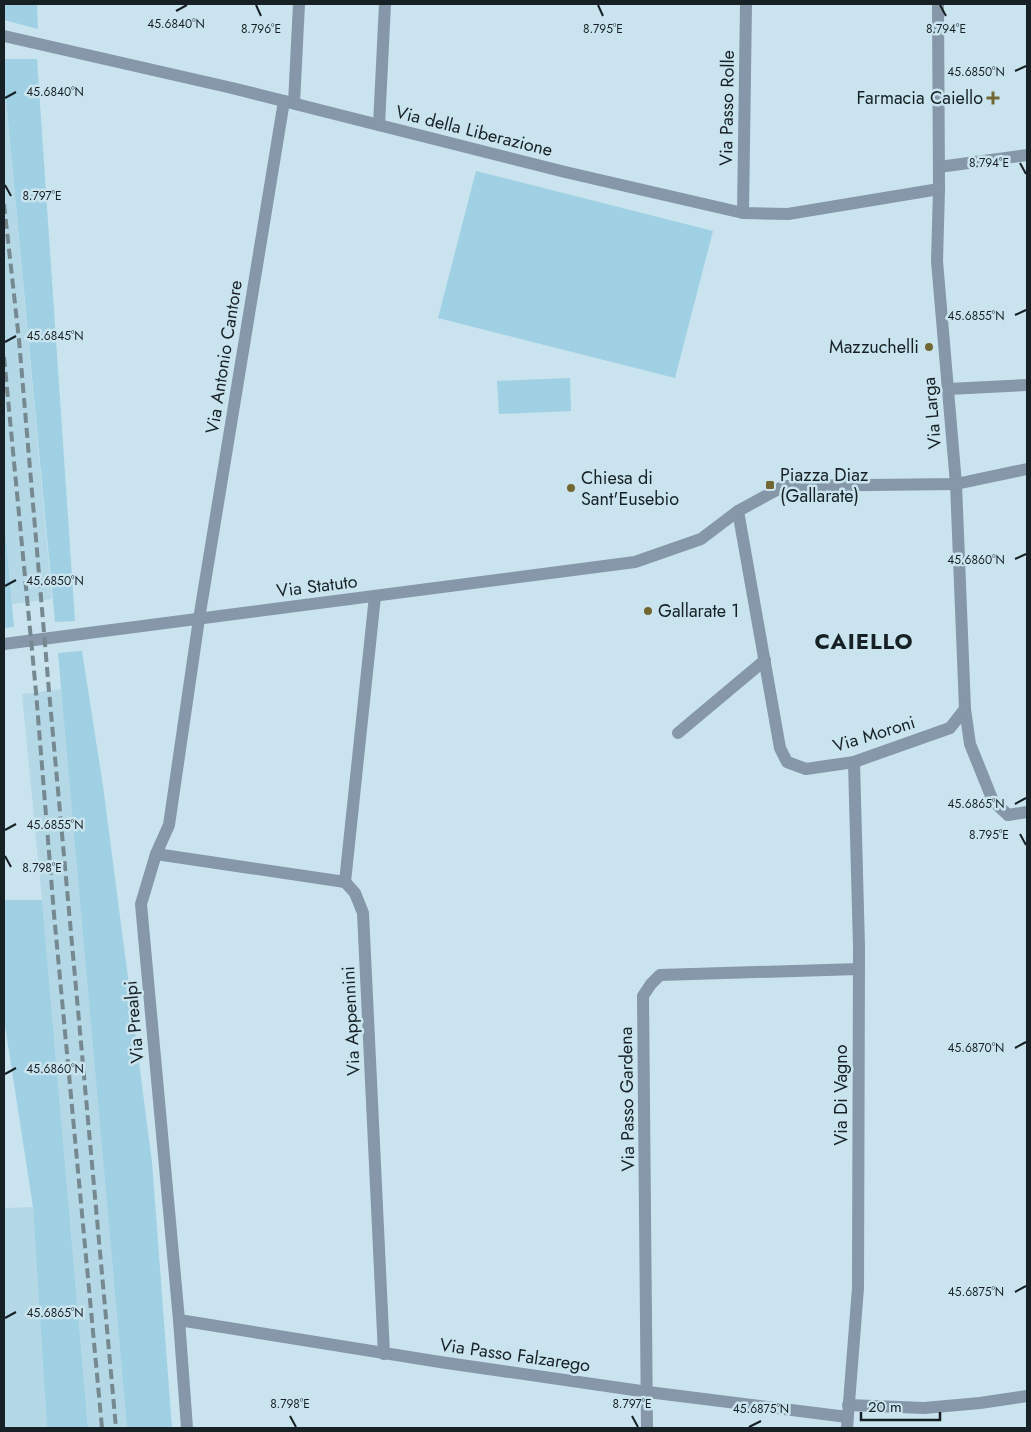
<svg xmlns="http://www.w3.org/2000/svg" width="1031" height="1432" font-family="Jost,sans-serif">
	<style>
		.built { fill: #b5d8e6 }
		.green { fill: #9fd0e3 }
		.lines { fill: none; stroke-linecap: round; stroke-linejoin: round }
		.minor { stroke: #8597a8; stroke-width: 12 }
		.rail { stroke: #768990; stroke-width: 4; stroke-dasharray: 10 5; stroke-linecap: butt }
		.ticks { fill: none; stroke: #172125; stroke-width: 2 }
		.poi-dot { fill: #726633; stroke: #c9e4ee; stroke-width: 2 }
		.labels { text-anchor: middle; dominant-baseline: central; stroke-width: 5; stroke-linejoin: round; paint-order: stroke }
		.poi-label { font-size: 18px; fill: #172125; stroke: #c9e4ee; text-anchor: start }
		.street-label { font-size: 18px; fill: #172125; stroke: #c9e4ee }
		.district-label { font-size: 22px; font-weight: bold; letter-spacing: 1px; fill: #172125; stroke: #c9e4ee }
		.ticks-label { font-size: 12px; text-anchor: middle; fill: #172125; stroke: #c9e4ee; stroke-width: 5; stroke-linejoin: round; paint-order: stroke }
	</style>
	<rect width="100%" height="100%" fill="#c9e4ee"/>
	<g class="built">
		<polygon points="4,78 52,599 12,604 4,516"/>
		<polygon points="62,689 127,1428 88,1428 42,900 22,694"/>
		<polygon points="33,1207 47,1428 4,1428 4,1208"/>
	</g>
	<g class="green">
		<polygon points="4,4 37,4 38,29 4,20"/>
		<polygon points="4,59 37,59 75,621 55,622 4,78"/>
		<polygon points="476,171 713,231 675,378 438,318"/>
		<polygon points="570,378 571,411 499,414 497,381"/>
		<polygon points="4,516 14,627 4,628"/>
		<polygon points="82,651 103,786 152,1162 172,1428 127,1428 58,653"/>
		<polygon points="4,900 42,900 88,1428 47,1428 33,1207 4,1019"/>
	</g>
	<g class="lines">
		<g class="minor">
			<polyline points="938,4 939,189 937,261 956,484 965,709 970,744 993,801 1008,815 1027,812"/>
			<polyline points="4,36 232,88 565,172 743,213 788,214 939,189"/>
			<polyline points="294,103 299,4"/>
			<polyline points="379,125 385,4"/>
			<polyline points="939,167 1027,155"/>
			<polyline points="743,213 746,4"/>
			<polyline points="948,389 1027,385"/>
			<polyline points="738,511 780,748 787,762 806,769 854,762 950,728 965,709"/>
			<polyline points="4,644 635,562 701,539 738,511 784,486 956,484 1027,469"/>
			<polyline points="678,733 765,660"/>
			<polyline points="156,854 345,882 355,893 363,913 384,1354"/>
			<polyline points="345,882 375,596"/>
			<polyline points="179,1320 440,1362 648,1392 847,1417"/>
			<polyline points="848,1405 924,1408 980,1403 1027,1396"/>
			<polyline points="187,1428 179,1320 141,904 156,854 169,825 199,619 284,101"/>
			<polyline points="647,1428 643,996 651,984 660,975 859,969"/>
			<polyline points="847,1428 858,1288 859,947 854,762"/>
		</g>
		<g class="rail">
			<polyline points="4,204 19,340 49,691 116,1428"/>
			<polyline points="4,357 36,692 54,914 102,1428"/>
		</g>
	</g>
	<path class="ticks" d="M256,5L261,16M598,5L603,16M940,5L946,16M176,11L187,5M1015,71L1026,66M5,98L16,92M1020,163L1026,174M5,185L11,196M1015,315L1026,310M5,342L16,336M1015,559L1026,554M5,586L16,580M1015,804L1026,798M5,830L16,824M1020,834L1026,845M5,856L11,867M1015,1048L1026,1042M5,1074L16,1068M1015,1292L1026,1286M5,1318L16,1312M290,1416L296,1427M632,1416L638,1427M749,1427L761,1421"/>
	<g class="poi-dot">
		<path d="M990.5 90.5h5v5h5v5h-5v5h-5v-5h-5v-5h5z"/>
		<circle cx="929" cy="347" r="5"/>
		<rect x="765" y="480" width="10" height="10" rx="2.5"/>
		<circle cx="571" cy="488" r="5"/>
		<circle cx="648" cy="611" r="5"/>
	</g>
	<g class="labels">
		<g class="poi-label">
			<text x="983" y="98" text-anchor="end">Farmacia Caiello</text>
			<text x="919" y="347" text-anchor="end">Mazzuchelli</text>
			<text x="780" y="475">Piazza Diaz<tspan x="780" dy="21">(Gallarate)</tspan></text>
			<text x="581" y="478">Chiesa di<tspan x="581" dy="21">Sant'Eusebio</tspan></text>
			<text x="658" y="611">Gallarate 1</text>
		</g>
		<g class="street-label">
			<text transform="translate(727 108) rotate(-89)">Via Passo Rolle</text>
			<text transform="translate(474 131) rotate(14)">Via della Liberazione</text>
			<text transform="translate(224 357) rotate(-81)">Via Antonio Cantore</text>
			<text transform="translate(932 413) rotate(-95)">Via Larga</text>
			<text transform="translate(317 586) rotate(-7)">Via Statuto</text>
			<text transform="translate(874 734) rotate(-17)">Via Moroni</text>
			<text transform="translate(351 1021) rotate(-93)">Via Appennini</text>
			<text transform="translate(134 1022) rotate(-95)">Via Prealpi</text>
			<text transform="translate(841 1095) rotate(-90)">Via Di Vagno</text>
			<text transform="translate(627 1099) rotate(-91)">Via Passo Gardena</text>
			<text transform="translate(515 1355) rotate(8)">Via Passo Falzarego</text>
		</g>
		<g class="district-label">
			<text x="864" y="641">CAIELLO</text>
		</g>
	</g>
	<g class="ticks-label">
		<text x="176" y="28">45.6840°N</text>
		<text x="261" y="33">8.796°E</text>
		<text x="603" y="33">8.795°E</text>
		<text x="946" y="33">8.794°E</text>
		<text x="976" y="76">45.6850°N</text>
		<text x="55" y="96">45.6840°N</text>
		<text x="989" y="167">8.794°E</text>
		<text x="42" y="200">8.797°E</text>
		<text x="976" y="320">45.6855°N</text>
		<text x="55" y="340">45.6845°N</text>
		<text x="976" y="564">45.6860°N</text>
		<text x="55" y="585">45.6850°N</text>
		<text x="976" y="808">45.6865°N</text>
		<text x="55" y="829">45.6855°N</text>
		<text x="989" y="839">8.795°E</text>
		<text x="42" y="872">8.798°E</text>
		<text x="976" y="1052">45.6870°N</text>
		<text x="55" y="1073">45.6860°N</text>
		<text x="976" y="1296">45.6875°N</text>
		<text x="55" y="1317">45.6865°N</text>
		<text x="290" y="1408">8.798°E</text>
		<text x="632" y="1408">8.797°E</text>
		<text x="761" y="1413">45.6875°N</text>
	</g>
	<rect width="1031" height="1432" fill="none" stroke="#172125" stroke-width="10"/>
	<path d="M861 1412v8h79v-8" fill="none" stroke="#172125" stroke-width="2.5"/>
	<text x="868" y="1412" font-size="15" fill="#172125" stroke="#c9e4ee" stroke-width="4" paint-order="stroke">20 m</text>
</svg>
